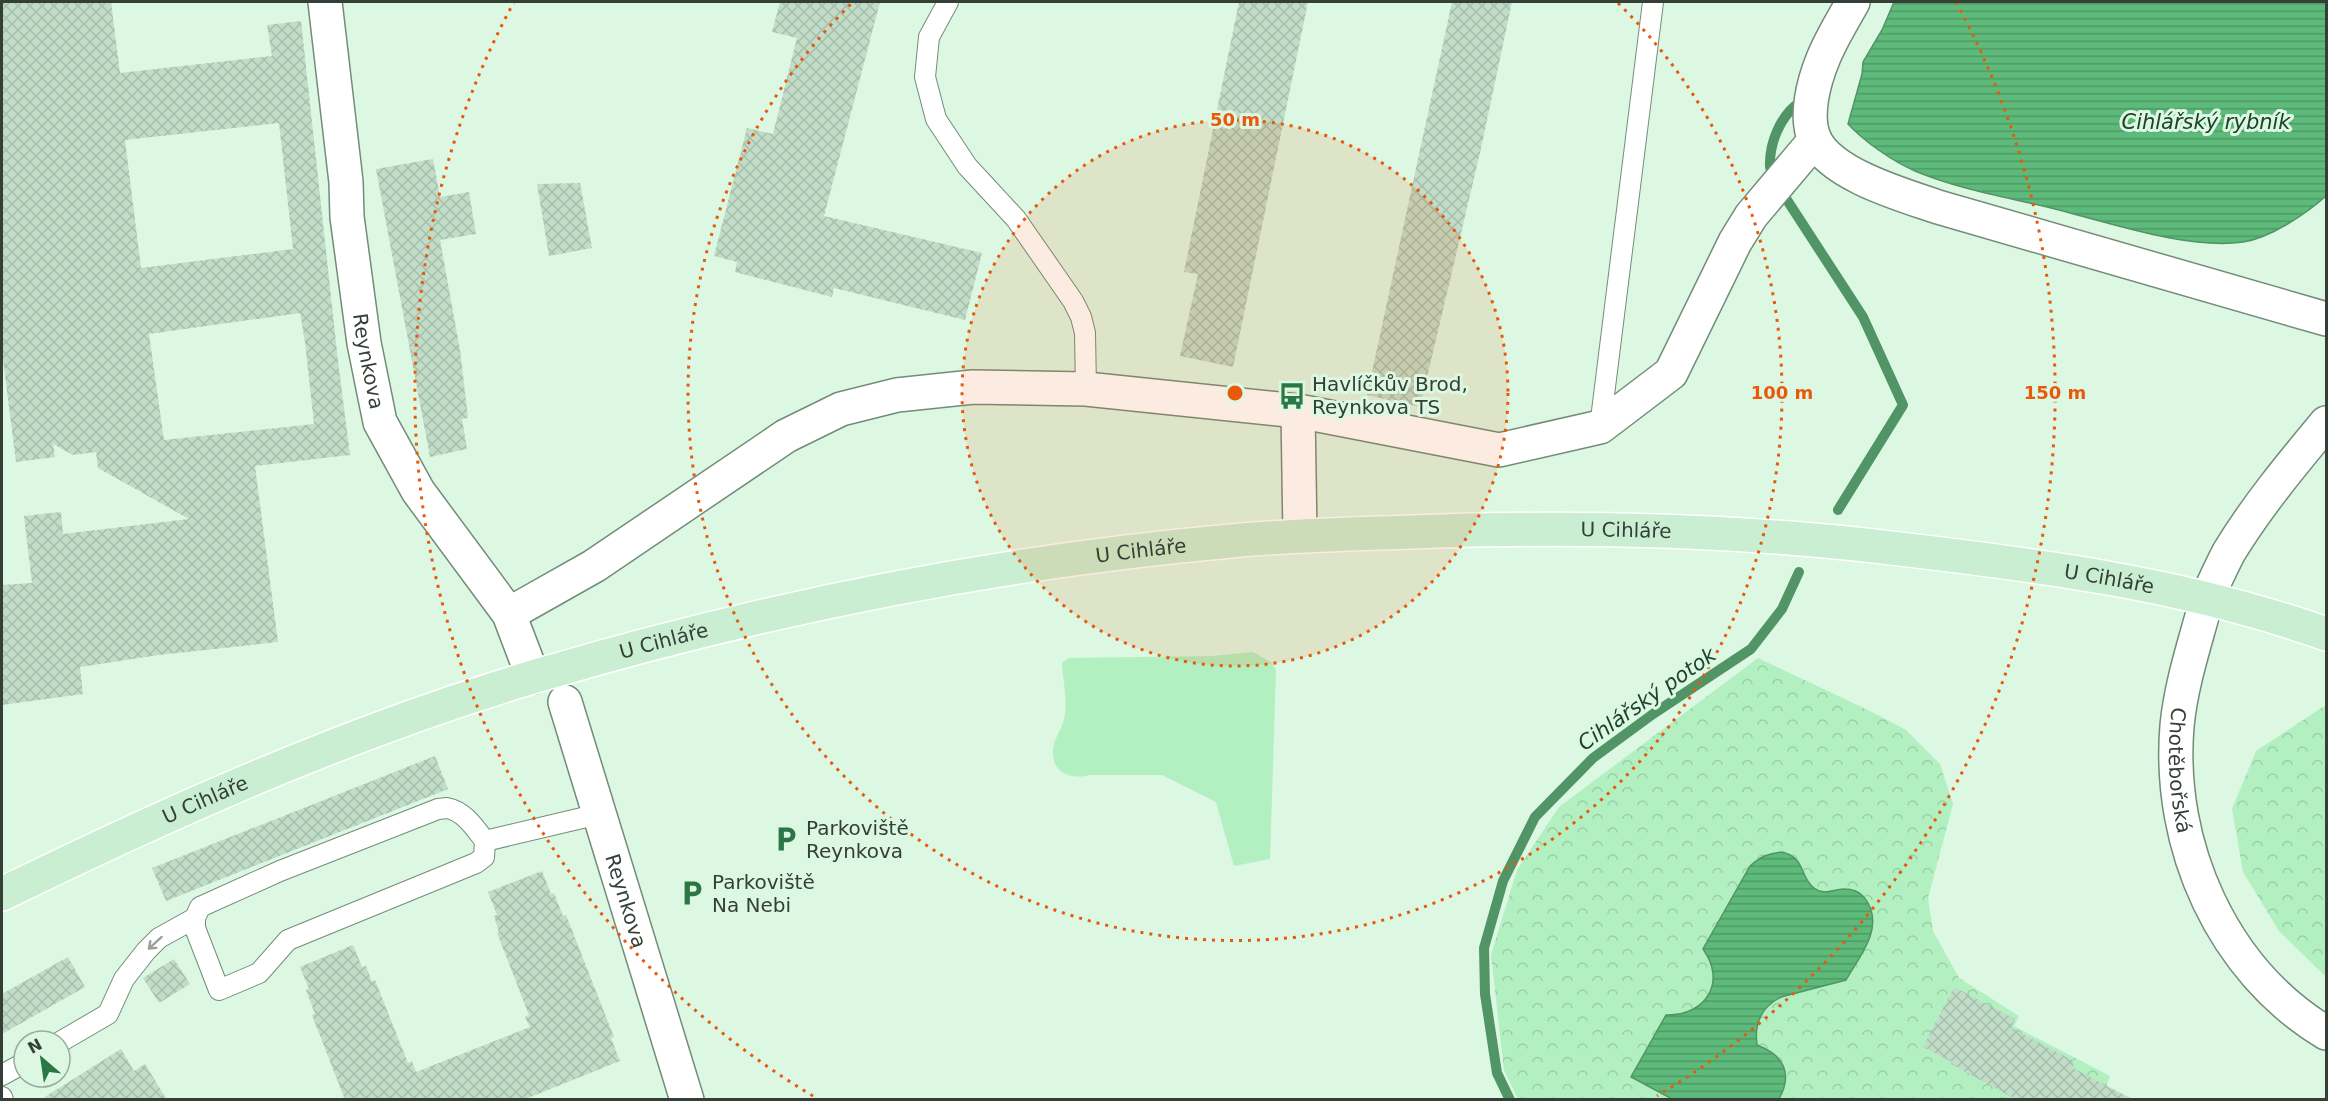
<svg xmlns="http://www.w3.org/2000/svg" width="2328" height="1101" font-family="'DejaVu Sans',sans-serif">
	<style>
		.grass { fill: #b2f0c1 }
		.park { fill: url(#park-crowns) }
		.water { fill: url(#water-rules); stroke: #519566; stroke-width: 1.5 }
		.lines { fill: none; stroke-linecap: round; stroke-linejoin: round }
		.stream { stroke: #519566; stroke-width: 10 }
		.building { fill: url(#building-cross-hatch); fill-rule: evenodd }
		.service-casing { stroke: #738c79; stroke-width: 22 }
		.minor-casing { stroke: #738c79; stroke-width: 36 }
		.secondary-casing { stroke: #738c79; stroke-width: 36 }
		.primary-casing { stroke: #fff; stroke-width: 36 }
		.service { stroke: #fff; stroke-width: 20 }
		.minor { stroke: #fff; stroke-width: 33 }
		.secondary { stroke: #fff; stroke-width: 33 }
		.primary { stroke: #c9eed2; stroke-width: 33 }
		.oneway { stroke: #9a9f9a }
		.ring { fill: none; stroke: #e8590c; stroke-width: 3; stroke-dasharray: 3 6 }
		.labels { text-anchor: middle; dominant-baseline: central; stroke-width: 6; stroke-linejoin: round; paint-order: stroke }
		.street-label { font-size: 20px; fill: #343f36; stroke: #dcf7e2 }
		.poi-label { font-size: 20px; fill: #343f36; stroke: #dcf7e2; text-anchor: start }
		.water-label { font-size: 21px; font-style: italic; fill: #1d4329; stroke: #dcf7e2 }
		.centre { fill: #e8590c; stroke: #dcf7e2; stroke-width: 3 }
		.ring-label { font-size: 18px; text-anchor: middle; font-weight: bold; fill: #e8590c; stroke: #dcf7e2; stroke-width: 6; stroke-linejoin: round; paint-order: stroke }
	</style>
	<defs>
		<pattern id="park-crowns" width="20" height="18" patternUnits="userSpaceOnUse" patternTransform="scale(1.5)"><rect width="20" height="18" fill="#b2f0c1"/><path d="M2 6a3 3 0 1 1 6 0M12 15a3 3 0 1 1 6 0" fill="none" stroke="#9acfa6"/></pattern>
		<pattern id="water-rules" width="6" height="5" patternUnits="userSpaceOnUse" patternTransform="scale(1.5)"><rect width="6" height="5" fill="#5eba7a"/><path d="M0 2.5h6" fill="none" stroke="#4e9965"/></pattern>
		<pattern id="building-cross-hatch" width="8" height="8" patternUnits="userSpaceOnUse" patternTransform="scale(1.5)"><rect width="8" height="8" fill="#c1dcc7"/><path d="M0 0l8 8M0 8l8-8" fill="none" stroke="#a6beac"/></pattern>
	</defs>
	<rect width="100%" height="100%" fill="#dcf7e2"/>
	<path class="grass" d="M1253,652L1272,663L1276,670L1270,859L1234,866L1216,802L1162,775H1090C1068,781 1048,770 1054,744C1057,734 1064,725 1065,714C1067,698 1063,679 1062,663L1068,658L1212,656Z"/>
	<g class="park">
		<polygon points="1758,658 1868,710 1906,730 1940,764 1953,804 1928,898 1933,931 1959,978 2019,1016 2014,1026 2110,1076 2101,1100 1518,1099 1504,1070 1491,955 1517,870 1559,807"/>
		<polygon points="2326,705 2326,977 2279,931 2243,872 2232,809 2256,751"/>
	</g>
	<g class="water">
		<path d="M1894,2H2326V196C2306,214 2270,238 2243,242C2187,250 2108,222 2051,208C2006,197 1958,189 1915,171C1892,161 1865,142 1848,124L1862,74L1863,62L1882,30Z"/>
		<path d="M1782,852C1806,858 1799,876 1814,888C1826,897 1834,888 1845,889C1856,889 1863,894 1868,903C1883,930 1859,957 1846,980L1781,997C1761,1007 1754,1023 1757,1045C1784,1055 1793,1074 1779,1099H1672L1631,1077L1666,1015C1706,1016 1727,982 1703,949L1750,866C1760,857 1768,853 1782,852Z"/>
	</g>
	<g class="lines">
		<g class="stream">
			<path d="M1770,167C1769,144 1780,116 1799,103"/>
			<polyline points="1787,200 1863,317 1903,405 1838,510"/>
			<polyline points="1510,1100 1497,1073 1485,994 1484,948 1503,881 1535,817 1593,758 1653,714 1751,649 1782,609 1799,572"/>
		</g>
	</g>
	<g class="building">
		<path d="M2,2H111L120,73L272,56L267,25L301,21L338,361L350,455L255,466L278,642L159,655L80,667L83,694L2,705V585L32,583L24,516L61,512L63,534L189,519L98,468L96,452L73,455L53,444L55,457L16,462L2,352ZM279,123L293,249L141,268L125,140ZM300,313L305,342L314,424L164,440L149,334Z"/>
		<polygon points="780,2 880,2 824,216 982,253 965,320 834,288 832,297 735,272 737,262 714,256 747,128 773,134 797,38 772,32"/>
		<polygon points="1239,2 1308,2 1233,367 1180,356 1198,274 1184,272"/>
		<polygon points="1452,2 1512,2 1480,153 1420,407 1367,395"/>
		<polygon points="433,159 440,197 469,192 476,234 440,240 460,350 468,418 462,419 467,449 430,457 376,169"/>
		<polygon points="580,183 592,248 549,256 537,184"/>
		<polygon points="435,756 448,789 166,901 152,868"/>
		<polygon points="542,871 551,894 554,893 563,916 566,915 614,1037 611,1038 620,1061 523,1100 345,1100 312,1015 315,1014 306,990 309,989 300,967 353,945 362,967 366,966 372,982 375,980 408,1063 412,1061 416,1072 530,1027 525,1017 529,1015 497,933 499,932 494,916 497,915 488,892"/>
		<polygon points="68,957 85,987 2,1034 2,994"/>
		<polygon points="174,959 190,984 159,1003 143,978"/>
		<polygon points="1954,987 2015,1019 2011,1028 2074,1061 2073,1068 2134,1100 2017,1100 1951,1064 1952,1062 1923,1047"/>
		<polygon points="121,1049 134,1071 145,1064 167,1100 40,1100"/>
	</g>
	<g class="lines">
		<defs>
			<g id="service">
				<polyline points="948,2 929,37 925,77 936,119 967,166 1016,219 1073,301 1081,317 1085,333 1086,389"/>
				<polyline points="1600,427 1653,2"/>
				<path d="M447,808C464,811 475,828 485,841L484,857L476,863L288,940L259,973L219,990L195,928V918L200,907L280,871L438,809Z"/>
				<polyline points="485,841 599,814"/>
				<polyline points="60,1042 108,1014 124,979 146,951 159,938 195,918"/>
				<polyline points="2,1075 24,1063"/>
				<polyline points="2,1097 3,1100"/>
			</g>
			<g id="minor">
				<path id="s1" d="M325,2L346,182L347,217L364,343L380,422L418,491L509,614L533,677"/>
				<path d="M1853,2C1843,20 1831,39 1823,59C1814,81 1804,117 1815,140C1832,175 1903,195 1938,207L2326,319"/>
				<polyline points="1298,411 1300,536"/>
				<path id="s2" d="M2207,598C2196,640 2181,683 2177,726C2167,846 2222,970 2326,1033"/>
				<polyline points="509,614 594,566 786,436 841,409 897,395 973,387 1086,389 1298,411 1499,450 1600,427 1671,373 1735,242 1751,216 1815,140"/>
				<path id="s3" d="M565,702L687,1100"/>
			</g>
			<path id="secondary" d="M2207,598C2214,583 2221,567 2229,552C2257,506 2292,464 2326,423"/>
			<g id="primary">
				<path id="s4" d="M2,894C174,810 351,731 536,676C762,609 995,562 1231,541C1291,535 1351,534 1411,532C1571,526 1732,529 1891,548C2038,565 2186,584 2326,634"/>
			</g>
		</defs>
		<use href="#service" class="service-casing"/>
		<use href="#minor" class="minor-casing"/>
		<use href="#secondary" class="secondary-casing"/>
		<use href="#primary" class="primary-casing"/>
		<use href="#service" class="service"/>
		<use href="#minor" class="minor"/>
		<use href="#secondary" class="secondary"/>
		<use href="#primary" class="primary"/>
	</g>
	<defs><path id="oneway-shaft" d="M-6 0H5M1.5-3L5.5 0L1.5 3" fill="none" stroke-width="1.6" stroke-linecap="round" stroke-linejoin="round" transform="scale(1.5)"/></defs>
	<use class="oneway" href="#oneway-shaft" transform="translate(155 943) rotate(138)"/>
	<circle cx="1235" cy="393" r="273" fill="#e8590c" fill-opacity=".12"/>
	<g class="ring">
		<circle cx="1235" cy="393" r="273"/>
		<path d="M1618 3A547 547 0 1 1 852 3"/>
		<path d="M813 1096A820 820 0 0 1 514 2M1956 2A820 820 0 0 1 1657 1096"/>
	</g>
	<defs>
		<symbol id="bus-bare" viewBox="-9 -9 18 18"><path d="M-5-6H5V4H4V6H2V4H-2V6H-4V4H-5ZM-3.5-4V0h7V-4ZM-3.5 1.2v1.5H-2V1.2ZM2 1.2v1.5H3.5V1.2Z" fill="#2b7645" stroke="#dcf7e2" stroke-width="2.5" paint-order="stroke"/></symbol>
		<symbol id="parking-bare" viewBox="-9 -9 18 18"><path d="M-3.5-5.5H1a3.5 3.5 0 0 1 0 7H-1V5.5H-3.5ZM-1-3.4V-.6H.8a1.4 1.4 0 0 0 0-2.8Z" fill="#2b7645" stroke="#dcf7e2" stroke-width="2.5" paint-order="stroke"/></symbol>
	</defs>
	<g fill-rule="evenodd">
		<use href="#bus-bare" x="1273" y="377" width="38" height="38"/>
		<use href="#parking-bare" x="767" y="820" width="38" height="38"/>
		<use href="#parking-bare" x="673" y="874" width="38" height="38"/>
	</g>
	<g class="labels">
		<g class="street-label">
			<text stroke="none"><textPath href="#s1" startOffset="362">Reynkova</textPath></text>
			<text stroke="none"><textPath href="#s4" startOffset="1682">U Cihláře</textPath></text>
			<text stroke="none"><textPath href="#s4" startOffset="1196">U Cihláře</textPath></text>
			<text stroke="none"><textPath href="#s4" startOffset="2168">U Cihláře</textPath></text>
			<text stroke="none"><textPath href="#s4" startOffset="710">U Cihláře</textPath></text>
			<text stroke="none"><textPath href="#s2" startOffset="176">Chotěbořská</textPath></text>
			<text stroke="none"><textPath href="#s4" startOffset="224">U Cihláře</textPath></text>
			<text stroke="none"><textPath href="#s3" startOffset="208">Reynkova</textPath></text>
		</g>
		<g class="poi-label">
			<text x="1312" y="384">Havlíčkův Brod,<tspan x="1312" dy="23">Reynkova TS</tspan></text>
			<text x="806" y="828">Parkoviště<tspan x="806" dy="23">Reynkova</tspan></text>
			<text x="712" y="882">Parkoviště<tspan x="712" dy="23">Na Nebi</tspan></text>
		</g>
		<g class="water-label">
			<text x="2206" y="122">Cihlářský rybník</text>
			<text transform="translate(1647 699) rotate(-35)">Cihlářský potok</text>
		</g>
	</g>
	<circle cx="1235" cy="393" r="9" class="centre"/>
	<g class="ring-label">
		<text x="1235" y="126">50 m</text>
		<text x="1782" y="399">100 m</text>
		<text x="2055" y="399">150 m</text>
	</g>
	<rect width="2328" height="1101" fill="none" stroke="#343f36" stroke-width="6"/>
	<g transform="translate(42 1059) rotate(331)"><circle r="28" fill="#dcf7e2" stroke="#99ad9d" stroke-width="1.5"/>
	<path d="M0-4.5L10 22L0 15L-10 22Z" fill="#2b7645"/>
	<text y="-9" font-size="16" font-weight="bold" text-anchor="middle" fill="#343f36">N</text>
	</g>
</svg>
